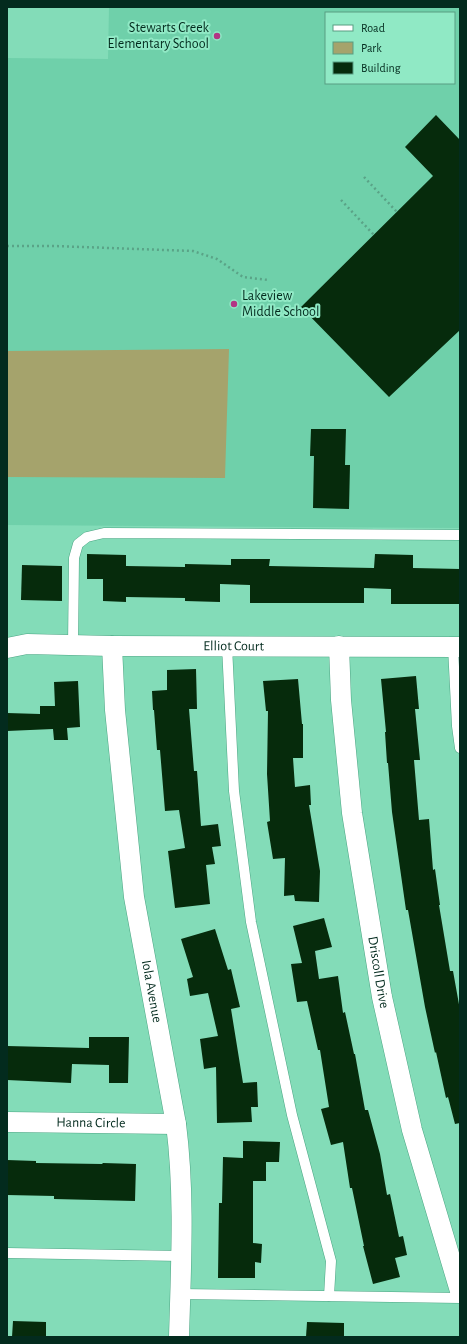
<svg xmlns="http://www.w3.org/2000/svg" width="467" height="1344" font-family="'Alegreya Sans',sans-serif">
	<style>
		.built { fill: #6fd0aa; fill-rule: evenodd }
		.green { fill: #a5a36c }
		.building { fill: #062b0c }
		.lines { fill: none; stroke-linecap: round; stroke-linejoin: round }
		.lane-casing { stroke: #4ba583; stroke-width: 11 }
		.street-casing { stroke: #4ba583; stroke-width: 21 }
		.path { stroke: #5aa387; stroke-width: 2.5; stroke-dasharray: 2 3; stroke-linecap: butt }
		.lane { stroke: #fff; stroke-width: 10 }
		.street { stroke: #fff; stroke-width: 20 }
		.poi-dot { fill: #b33584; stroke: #90e9c5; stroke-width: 1.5 }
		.labels { text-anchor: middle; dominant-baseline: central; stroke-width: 4; stroke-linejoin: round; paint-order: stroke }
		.poi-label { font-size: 14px; fill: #032b1e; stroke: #90e9c5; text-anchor: end }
		.street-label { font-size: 14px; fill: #032b1e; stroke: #90e9c5 }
	</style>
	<rect width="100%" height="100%" fill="#83dcb8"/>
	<path class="built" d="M109,7H460V528L7,525V58L108,59ZM326,13H454V83H326Z"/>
	<polygon class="green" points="229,349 225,478 7,477 7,351"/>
	<g class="building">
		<polygon points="436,115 460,140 460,330 389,397 301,307 433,176 405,147"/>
		<polygon points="311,429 346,429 345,465 350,465 349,509 313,508 314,456 310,456"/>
		<polygon points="87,554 126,555 126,566 185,567 185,564 231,565 231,559 270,559 269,566 374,568 375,554 413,555 413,568 460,569 460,604 391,604 391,589 364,588 364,603 250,603 250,585 220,584 220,602 185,601 185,598 126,597 126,602 103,601 103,579 87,579"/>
		<polygon points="22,565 62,566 62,601 21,600"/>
		<polygon points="196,669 197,709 189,709 194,771 197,771 201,826 218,824 221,846 212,847 215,864 206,865 210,904 175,908 168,851 185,848 179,810 165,811 160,750 157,750 154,710 153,710 152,691 167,690 167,670"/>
		<polygon points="416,676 419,709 415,709 420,760 414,760 419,820 429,819 433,870 435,869 440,905 439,905 450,971 453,971 460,1010 460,1123 455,1124 448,1097 446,1098 436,1052 435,1053 425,1007 408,910 406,910 392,812 388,763 387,763 385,732 386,732 381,679"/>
		<polygon points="298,679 302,724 303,724 303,758 293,758 295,787 310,785 311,805 309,805 320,871 319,902 295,901 294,895 284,896 285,858 273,859 267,822 270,821 267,774 268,711 266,711 263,681"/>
		<polygon points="78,681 80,727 67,728 68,740 54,740 53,729 7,731 7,713 40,714 40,706 55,706 54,682"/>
		<polygon points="324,918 332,947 315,951 319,979 338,976 343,1013 345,1012 354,1054 355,1054 365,1110 368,1110 380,1154 387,1195 390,1194 399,1237 403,1236 407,1255 395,1258 400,1277 373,1284 363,1246 364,1246 352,1188 350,1188 343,1142 331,1145 321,1109 329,1107 320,1050 318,1050 307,1001 297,1002 291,964 302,963 293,926"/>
		<polygon points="215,929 228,970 231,969 240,1007 231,1009 243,1083 257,1082 258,1107 251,1107 252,1122 217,1123 216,1067 204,1069 200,1039 218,1036 208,993 190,996 187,979 193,977 181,939"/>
		<polygon points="89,1037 129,1037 128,1083 109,1083 109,1065 72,1064 71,1083 7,1080 7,1046 89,1048"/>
		<polygon points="243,1141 280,1142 279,1162 266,1162 266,1181 253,1181 253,1243 262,1244 261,1263 255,1262 255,1278 218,1278 219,1203 222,1203 223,1157 243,1158"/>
		<polygon points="7,1160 36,1161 36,1163 102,1164 103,1163 136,1164 135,1201 54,1199 54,1196 7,1195"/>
		<polygon points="13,1321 46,1322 46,1337 12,1337"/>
		<polygon points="307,1322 344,1323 344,1337 306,1337"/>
	</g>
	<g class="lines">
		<defs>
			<g id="lane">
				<polyline points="73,645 74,558 78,544 87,537 104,533 460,535"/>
				<polyline points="227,646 234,791 251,922 292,1115 331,1261 329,1296"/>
				<polyline points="453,647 457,726 460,748"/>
				<polyline points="7,1253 181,1256"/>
				<polyline points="180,1294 460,1298"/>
			</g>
			<g id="street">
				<path id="s1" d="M112,646L115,710L134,897L176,1124C185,1194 181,1266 179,1337"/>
				<path id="s2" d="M339,646L341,700L352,813L382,997L412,1130L460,1291"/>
				<path id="s3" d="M7,648L27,644L112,646L460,647"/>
				<path id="s4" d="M7,1122L176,1124"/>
			</g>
		</defs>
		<use href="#lane" class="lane-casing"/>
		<use href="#street" class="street-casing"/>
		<g class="path">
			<polyline points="364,177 397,212"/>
			<polyline points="341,200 374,235"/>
			<polyline points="7,246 54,246 193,251 217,259 243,277 268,280"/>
		</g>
		<use href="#lane" class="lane"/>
		<use href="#street" class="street"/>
	</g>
	<g class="poi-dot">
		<circle cx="217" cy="36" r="4"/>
		<circle cx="234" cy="304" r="4"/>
	</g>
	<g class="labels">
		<g class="poi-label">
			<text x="209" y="28">Stewarts Creek<tspan x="209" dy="16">Elementary School</tspan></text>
			<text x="242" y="296" text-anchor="start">Lakeview<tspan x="242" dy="16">Middle School</tspan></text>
		</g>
		<g class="street-label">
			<text stroke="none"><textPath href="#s3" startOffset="227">Elliot Court</textPath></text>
			<text stroke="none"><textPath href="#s2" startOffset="329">Driscoll Drive</textPath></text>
			<text stroke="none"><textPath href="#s1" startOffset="348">Iola Avenue</textPath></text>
			<text stroke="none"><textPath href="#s4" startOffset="84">Hanna Circle</textPath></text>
		</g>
	</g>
	<rect width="467" height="1344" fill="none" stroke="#032b1e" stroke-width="16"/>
	<rect x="325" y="12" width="130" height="72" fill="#90e9c5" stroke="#589d82"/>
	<rect x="333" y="25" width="20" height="6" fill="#ffffff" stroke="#589d82"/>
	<text x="361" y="32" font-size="12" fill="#032b1e">Road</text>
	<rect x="333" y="42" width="20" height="12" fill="#a5a36c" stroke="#589d82"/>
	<text x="361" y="52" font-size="12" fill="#032b1e">Park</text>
	<rect x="333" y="62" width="20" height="12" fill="#062b0c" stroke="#589d82"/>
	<text x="361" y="72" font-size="12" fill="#032b1e">Building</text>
</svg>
